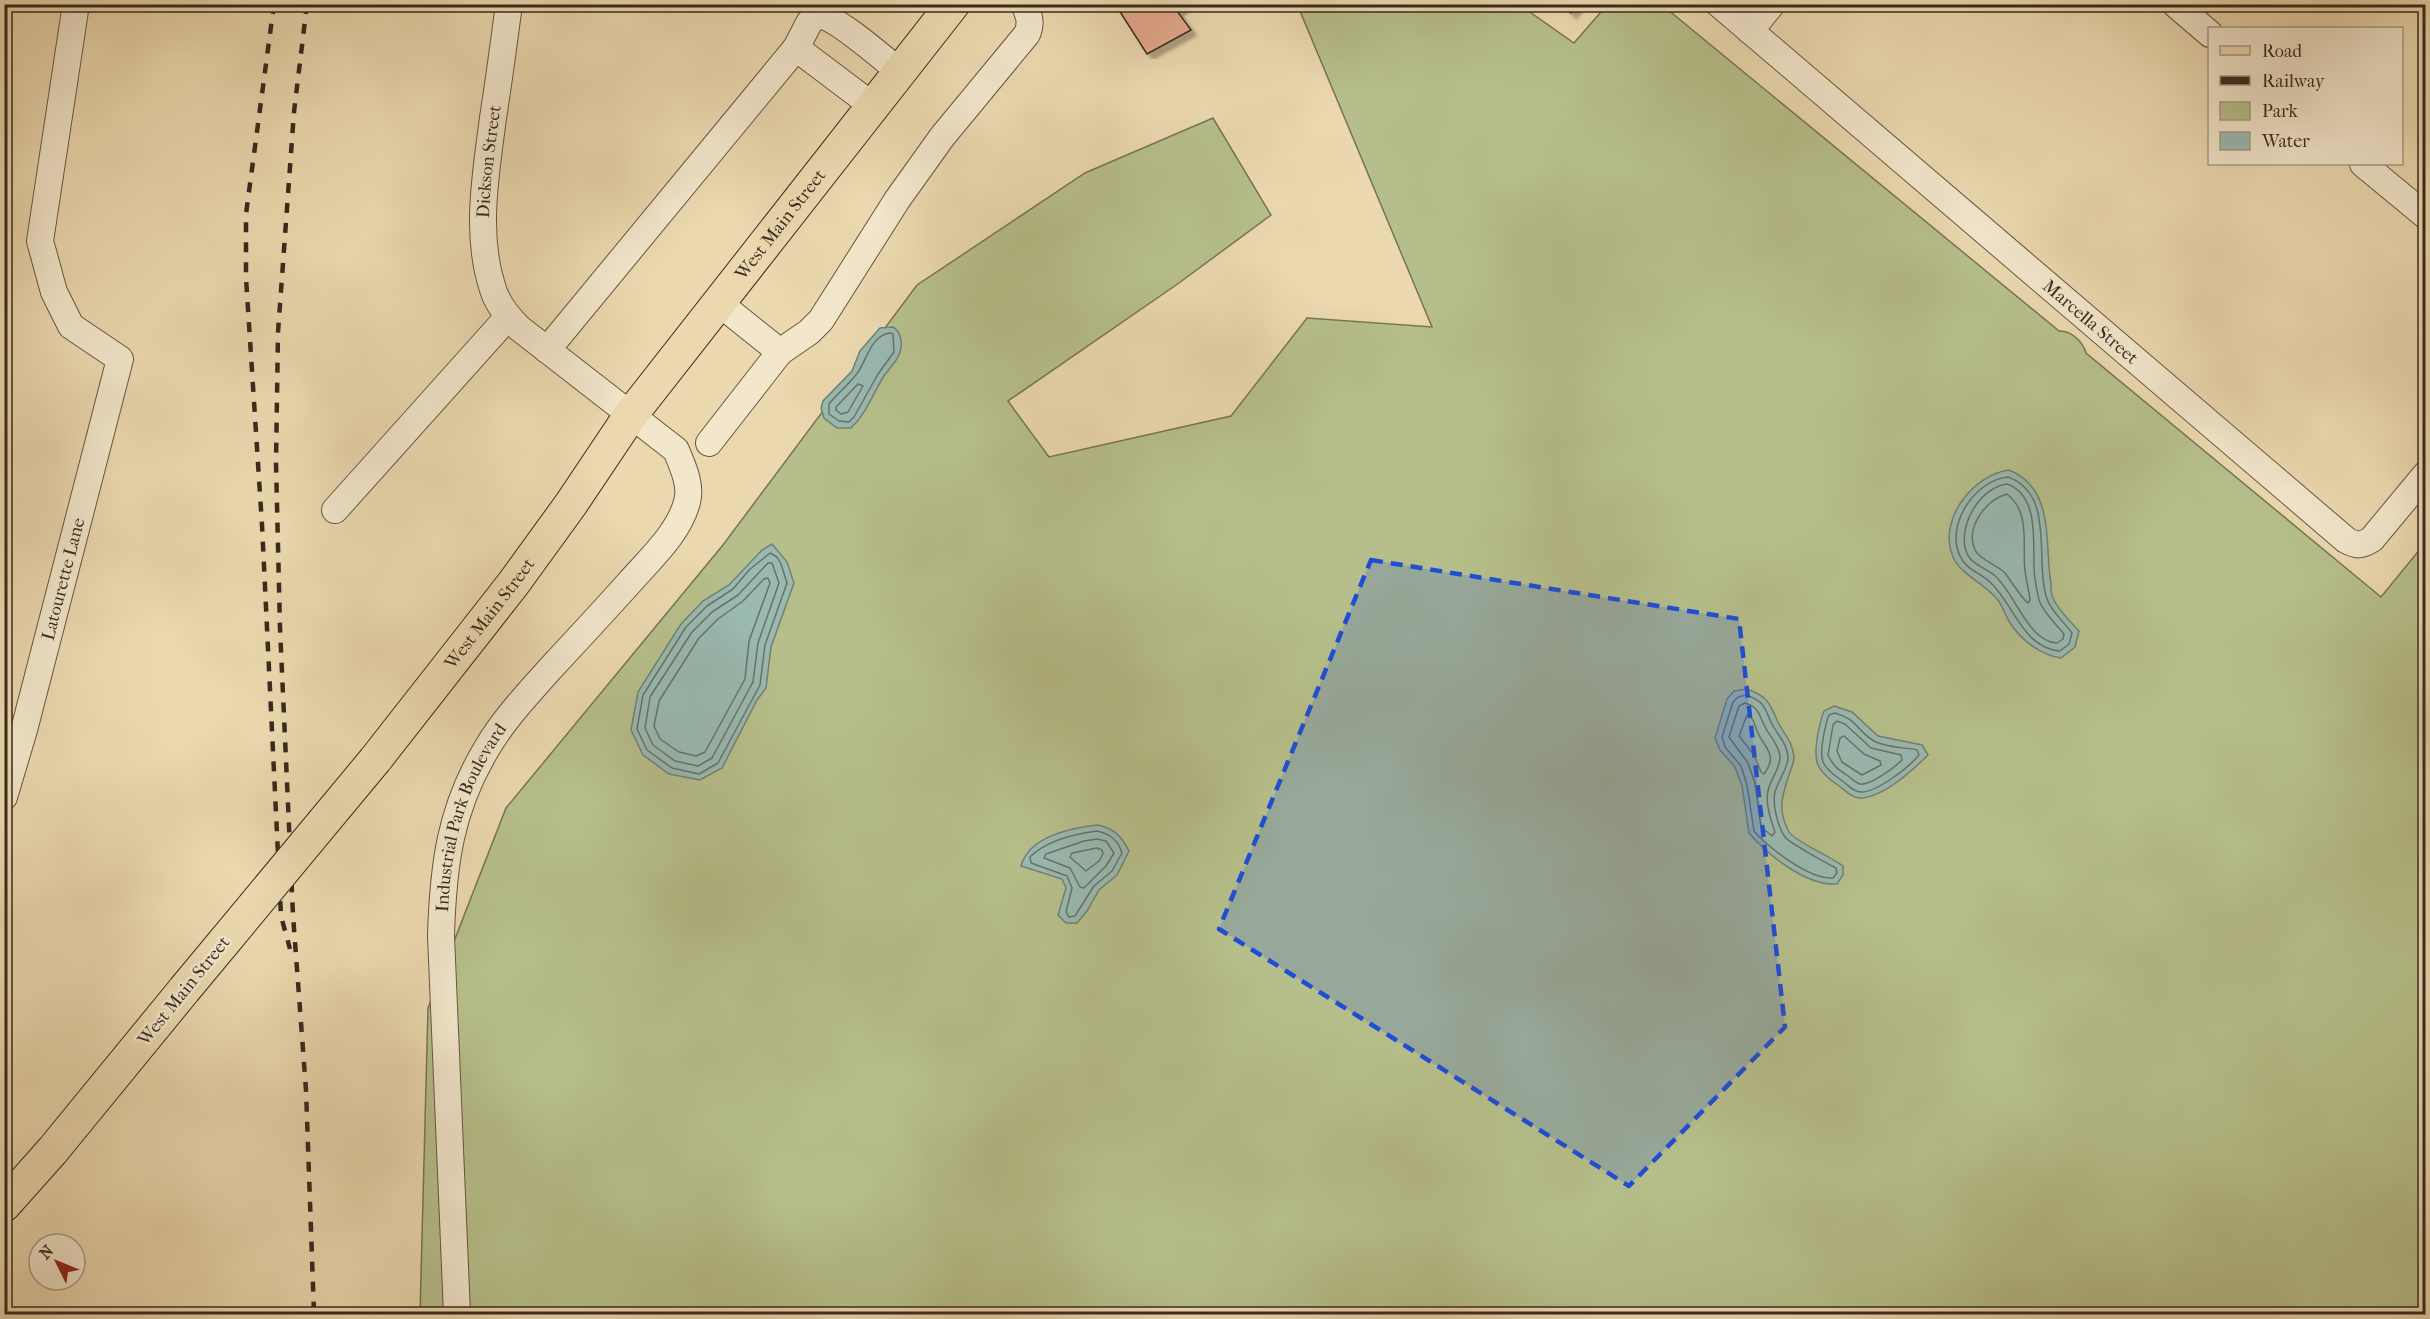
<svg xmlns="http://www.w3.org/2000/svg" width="2430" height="1319" font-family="'IM FELL French Canon',serif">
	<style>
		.green { fill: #b6bf8b; stroke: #777454; stroke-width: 1.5 }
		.water { fill: #99b9b1; stroke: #728076; stroke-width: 1.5 }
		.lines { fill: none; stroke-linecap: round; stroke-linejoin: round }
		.shore { stroke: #687268; stroke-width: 1.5 }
		.building { fill: #e4a98d; stroke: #382a1e; stroke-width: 1.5; filter: url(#shadow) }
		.minor-casing { stroke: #655642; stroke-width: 28 }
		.major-casing { stroke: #382a1e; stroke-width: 35 }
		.minor { stroke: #f2e6cb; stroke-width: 26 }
		.major { stroke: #ebd8af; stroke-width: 33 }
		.rail { stroke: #382a1e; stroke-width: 4.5; stroke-dasharray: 10 10; stroke-linecap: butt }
		.major-bridge-casing { stroke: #382a1e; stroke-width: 35; stroke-linecap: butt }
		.major-bridge { stroke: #ebd8af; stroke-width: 33 }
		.marked { fill: #1d4ed8; fill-opacity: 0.2; stroke: #1d4ed8; stroke-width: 4.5; stroke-dasharray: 12 8; stroke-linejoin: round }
		.labels { text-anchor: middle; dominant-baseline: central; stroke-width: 5; stroke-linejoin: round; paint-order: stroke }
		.street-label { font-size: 18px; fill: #382a1e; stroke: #f2e6cb }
	</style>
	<defs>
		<filter id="shadow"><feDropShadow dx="5.5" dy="5.5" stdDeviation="1.5" flood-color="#0004"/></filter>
	</defs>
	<rect width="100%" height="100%" fill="#ebd8af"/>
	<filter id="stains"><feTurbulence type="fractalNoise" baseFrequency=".00333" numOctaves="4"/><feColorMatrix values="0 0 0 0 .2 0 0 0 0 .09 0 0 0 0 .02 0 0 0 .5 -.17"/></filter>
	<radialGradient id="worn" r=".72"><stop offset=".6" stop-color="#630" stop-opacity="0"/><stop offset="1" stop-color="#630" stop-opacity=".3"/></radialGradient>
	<path class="green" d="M1300,5H1520L1574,43L1607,5H1662L2059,331C2071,330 2083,342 2086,353L2381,597L2425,543V1314H420L428,1008L506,808L723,545L917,285L1085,173L1213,118L1271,215L1179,283L1008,401L1049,457L1231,416L1307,318L1432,327L1300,11Z"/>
	<g class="water">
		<path d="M893,327C901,332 903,343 900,352C898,361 889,368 884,376C873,393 867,413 851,428H837L824,418L821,408L823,401L852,371L860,351L880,328Z"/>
		<path d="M2009,470C2056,489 2044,544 2051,584C2051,588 2051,594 2053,598C2058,610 2070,621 2079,631L2075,647L2061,658C2041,655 2022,641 2010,623C2005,615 2003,606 1997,599C1985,584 1962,575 1954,559C1936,522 1972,475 2009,470Z"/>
		<polygon points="772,544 787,562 794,583 771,647 766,688 757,700 722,768 700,780 669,774 643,755 631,730 638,692 681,624 703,601 729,585 762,550"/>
		<path d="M1747,689C1766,696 1769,701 1777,720C1783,734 1792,739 1794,757C1794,763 1791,769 1789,775C1782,797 1777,809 1789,832C1794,841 1832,857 1843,866V875L1837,884C1806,886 1768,855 1749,833L1742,786L1735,767L1720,750L1715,738L1727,699L1734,691Z"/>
		<path d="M1834,706L1852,712L1878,736L1922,745L1928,755C1913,770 1885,795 1863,798C1853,799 1847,792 1839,786C1815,770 1813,761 1818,733C1820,725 1821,718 1824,711Z"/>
		<path d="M1098,825C1115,829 1121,836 1129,851L1117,875L1099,890L1087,911L1077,923H1066L1058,915L1066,888L1062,879L1021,866C1029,836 1071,828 1098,825Z"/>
	</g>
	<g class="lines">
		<g class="shore">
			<path d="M890,333L893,334L894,352L878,374L854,417L849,422L839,421L829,414V404C837,394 847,386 855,376C867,363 869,336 890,333Z"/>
			<polygon points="858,384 863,386 848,412 841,414 836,410 836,407"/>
			<path d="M2008,477C2056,494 2034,561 2047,599C2051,611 2064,622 2072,633L2069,644L2060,651C2023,648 2014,605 1991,583C1981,573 1966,570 1960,556C1945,525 1975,480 2008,477Z"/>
			<path d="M2007,484C2039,495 2033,541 2034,568C2034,578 2037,590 2039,600C2043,612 2056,624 2064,634L2063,639L2057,643C2027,641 2015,592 1994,575C1984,567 1970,564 1966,551C1958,526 1979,488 2007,484Z"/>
			<path d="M2007,494C2031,513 2022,544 2025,571C2026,580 2029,590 2030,600L2028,603C2022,599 2011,581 2005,573C1997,565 1980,560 1975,550C1965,527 1986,500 2007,494Z"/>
			<polygon points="770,553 777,557 781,564 787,583 765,645 760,685 718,763 699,774 672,768 647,750 637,729 643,695 686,627 707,606 733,589 749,570"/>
			<polygon points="768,563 772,563 779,583 758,643 753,682 712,758 698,766 675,761 653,745 645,728 650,697 692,632 712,612 738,595"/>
			<polygon points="768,578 770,583 749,641 745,679 705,752 696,756 679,752 660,739 654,726 659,701 699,638 718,619 743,601 764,579"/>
			<path d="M1746,695C1766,702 1764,708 1772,724C1778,736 1787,743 1788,757C1788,769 1778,780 1775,792C1772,804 1778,827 1785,837C1788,842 1828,864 1836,868L1837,873L1833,878C1810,880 1769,848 1754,831L1747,785L1741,766L1725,747L1722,737L1733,702L1738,697Z"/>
			<path d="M1745,703C1759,707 1759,715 1765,727C1770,737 1778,743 1780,756C1781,768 1770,779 1768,791C1765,804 1771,820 1775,832L1772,836L1761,827L1755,783L1748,763L1729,737L1739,706Z"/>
			<path d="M1835,713C1857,719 1857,731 1874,741C1887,748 1903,747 1917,750L1919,755C1909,767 1878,792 1861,792C1854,792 1850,787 1845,783C1820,765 1819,763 1824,733C1826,727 1826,721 1829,715Z"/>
			<path d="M1747,715C1754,718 1754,723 1757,731C1764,748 1779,754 1764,774L1761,772L1754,755L1739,736Z"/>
			<path d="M1837,721L1845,724L1871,748L1901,755L1902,760C1895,767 1870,786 1860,784C1856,783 1852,779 1848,776C1839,770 1833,766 1828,755L1833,725Z"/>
			<polygon points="1844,736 1864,754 1880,761 1881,765 1862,775 1842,762 1837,751 1840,738"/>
			<path d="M1097,831C1110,834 1118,840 1122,853L1112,871L1094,886L1075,916L1069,917L1066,912L1072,888L1067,876L1031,863L1030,857C1046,841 1074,834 1097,831Z"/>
			<polygon points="1097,839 1106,841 1114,853 1106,866 1084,888 1080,887 1070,868 1044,858 1046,854 1084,841"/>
			<polygon points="1097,848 1102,850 1103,854 1099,861 1086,871 1070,857 1072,853"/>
		</g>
	</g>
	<g class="building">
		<polygon points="1115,4 1186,4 1177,11 1191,30 1147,54"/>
		<polygon points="1562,4 1579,4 1571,13"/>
	</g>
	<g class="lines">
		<defs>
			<g id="minor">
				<path id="s1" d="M1719,4L2346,540C2357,546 2361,546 2372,539L2426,474"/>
				<polyline points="2175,4 2210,34"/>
				<polyline points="1750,31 1772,4"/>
				<polyline points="796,48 873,106"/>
				<polyline points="2363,164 2426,216"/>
				<polyline points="719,303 780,352"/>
				<path d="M547,350L796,48L809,23L816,15C833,14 884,59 900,72"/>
				<path d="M709,443L780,352L809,332L821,320L897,200L942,137L1027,34C1032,23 1029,15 1024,4"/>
				<polyline points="335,510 508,317"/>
				<path id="s2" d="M4,797L24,730L120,359L71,326L54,292L40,241L76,4"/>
				<path id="s3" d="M457,1314L441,936C443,866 450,809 487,748C504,719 527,695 549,670C576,641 603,612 629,583C650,559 679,533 687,502C692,485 682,465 676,450L519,328C508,317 496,302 492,286C475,232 486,173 493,118C499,80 504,42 509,4"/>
			</g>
			<g id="major">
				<path id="s4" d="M375,760L513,584L571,504L630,416L953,4"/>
				<polyline points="4,1205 53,1150 184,990"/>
			</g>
		</defs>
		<use href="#minor" class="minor-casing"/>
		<use href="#major" class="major-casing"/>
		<use href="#minor" class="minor"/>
		<use href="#major" class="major"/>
		<g class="rail">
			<polyline points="274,4 246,214 246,278 262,525 281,916 290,949"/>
			<polyline points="307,4 294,112 278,332 276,463 280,628 293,915 306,1090 314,1314"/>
		</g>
		<defs>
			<polyline id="major-bridge" points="184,990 375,760"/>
		</defs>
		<use href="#major-bridge" class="major-bridge-casing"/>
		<use href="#major-bridge" class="major-bridge"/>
	</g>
	<path class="marked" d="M1371,560L1739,619L1785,1027L1629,1186L1219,929Z"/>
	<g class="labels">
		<g class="street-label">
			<text stroke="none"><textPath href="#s3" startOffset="1322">Dickson Street</textPath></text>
			<text stroke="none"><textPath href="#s4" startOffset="672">West Main Street</textPath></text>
			<text stroke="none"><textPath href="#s1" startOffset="489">Marcella Street</textPath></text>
			<text stroke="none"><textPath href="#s2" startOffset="226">Latourette Lane</textPath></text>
			<text stroke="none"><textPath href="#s4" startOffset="186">West Main Street</textPath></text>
			<text stroke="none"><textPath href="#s3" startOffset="502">Industrial Park Boulevard</textPath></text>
			<text transform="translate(184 991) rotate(-51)">West Main Street</text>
		</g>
	</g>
	<rect width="2430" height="1319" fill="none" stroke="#ebd8af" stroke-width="24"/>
	<rect x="6" y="6" width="2418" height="1307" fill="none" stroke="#382a1e" stroke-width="3"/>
	<rect x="12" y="12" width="2406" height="1295" fill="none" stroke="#382a1e" stroke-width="1.5"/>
	<rect x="2208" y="27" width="195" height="138" fill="#f2e6cb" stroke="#a89b86" stroke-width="1.5"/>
	<rect x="2220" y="46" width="30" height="9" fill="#ebd8af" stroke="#a89b86" stroke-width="1.5"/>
	<text x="2262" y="57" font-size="18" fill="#382a1e">Road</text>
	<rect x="2220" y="76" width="30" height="9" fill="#382a1e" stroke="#a89b86" stroke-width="1.5"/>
	<text x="2262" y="87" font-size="18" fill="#382a1e">Railway</text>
	<rect x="2220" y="102" width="30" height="18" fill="#b6bf8b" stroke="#a89b86" stroke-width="1.5"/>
	<text x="2262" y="117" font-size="18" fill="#382a1e">Park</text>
	<rect x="2220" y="132" width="30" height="18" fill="#99b9b1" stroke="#a89b86" stroke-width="1.5"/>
	<text x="2262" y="147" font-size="18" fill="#382a1e">Water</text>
	<g transform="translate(57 1262) rotate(313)"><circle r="28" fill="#f2e6cb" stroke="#a89b86" stroke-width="1.5"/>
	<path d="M0-4.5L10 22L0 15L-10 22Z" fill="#8f2418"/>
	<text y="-9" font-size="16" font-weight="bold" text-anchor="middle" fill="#382a1e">N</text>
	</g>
	<rect width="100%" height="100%" filter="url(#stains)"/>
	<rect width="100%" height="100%" fill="url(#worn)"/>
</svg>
